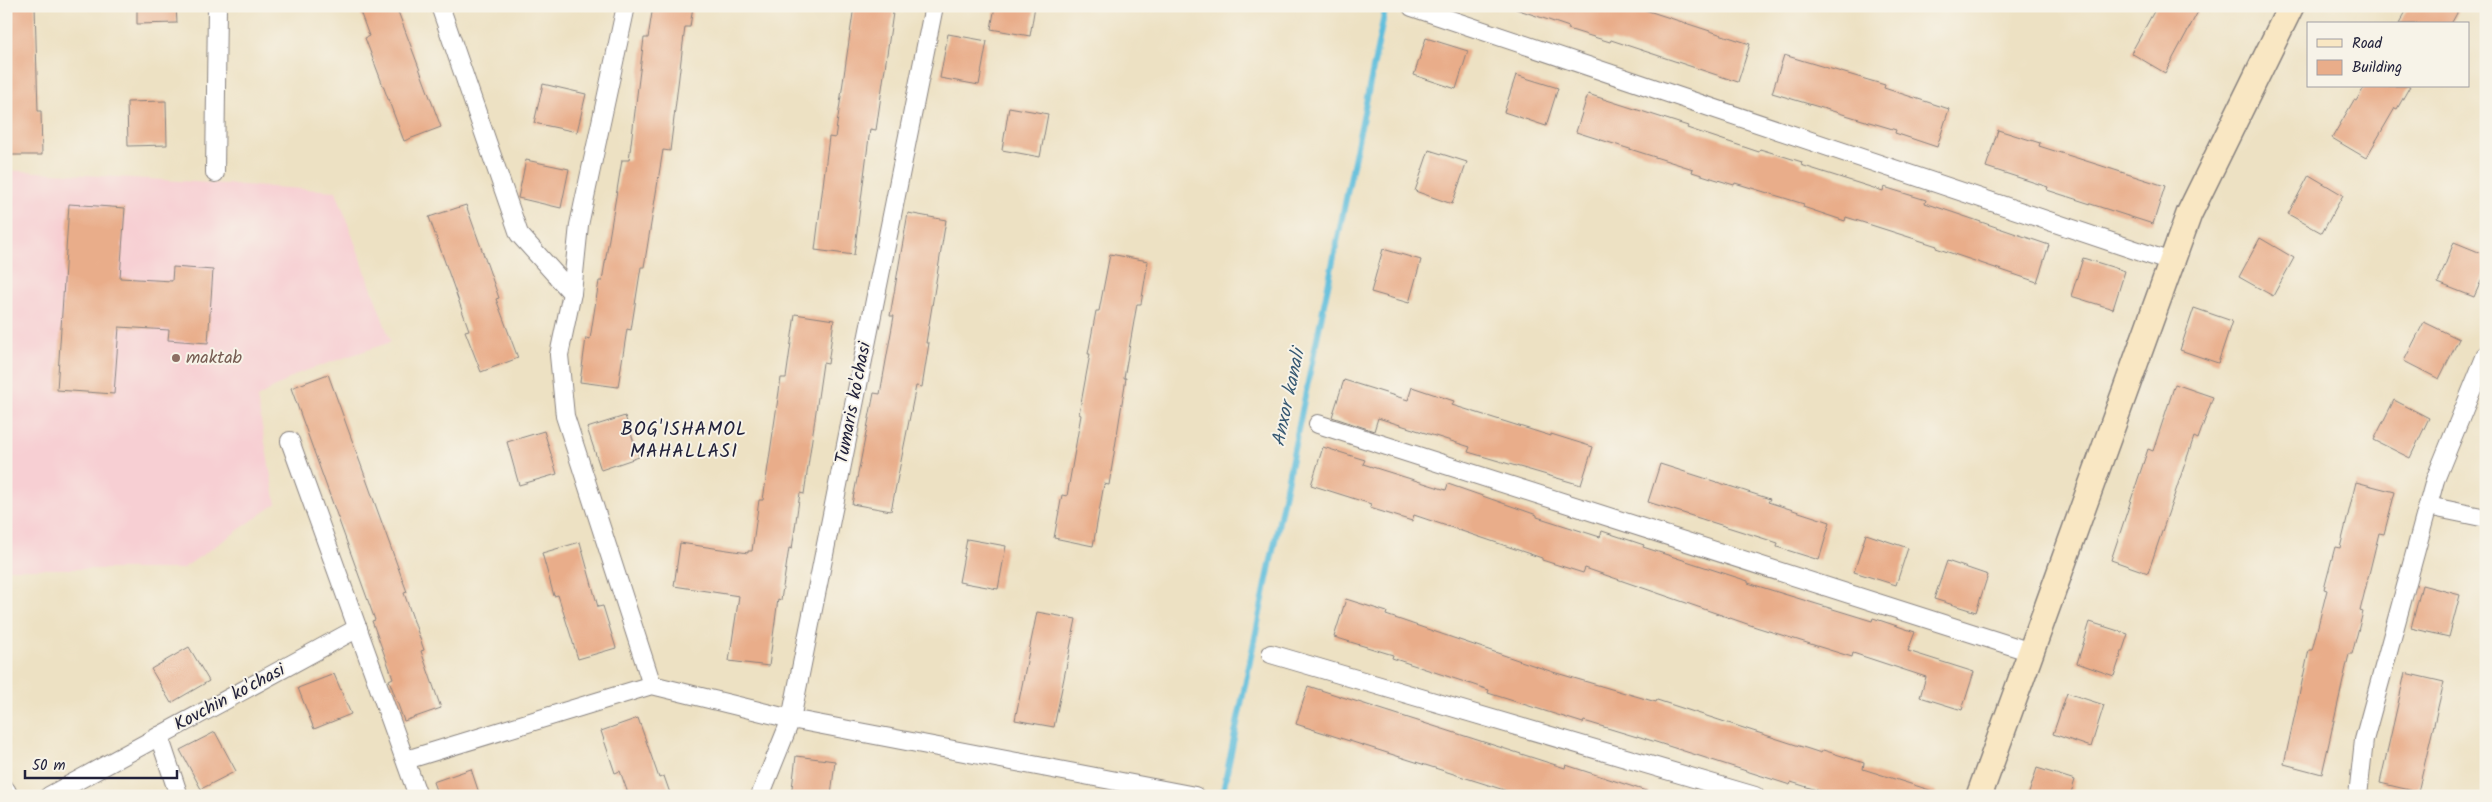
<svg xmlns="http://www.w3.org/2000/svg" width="2492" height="802" font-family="Kalam,sans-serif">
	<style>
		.built { fill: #f7cfd3 }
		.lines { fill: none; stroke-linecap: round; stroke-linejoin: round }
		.stream { stroke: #5ebedc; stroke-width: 6 }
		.building { fill: #e9ad8a }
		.street-casing { stroke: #88827f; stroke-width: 20 }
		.secondary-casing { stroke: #88827f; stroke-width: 28 }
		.street { stroke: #fff; stroke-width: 18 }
		.secondary { stroke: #f9e7c3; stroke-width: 25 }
		.education-dot { fill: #8d6e63; stroke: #f7f3e8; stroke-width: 2 }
		.labels { text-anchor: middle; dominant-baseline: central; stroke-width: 4; stroke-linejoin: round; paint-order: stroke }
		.education-label { font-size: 18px; fill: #785e54; stroke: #f7f3e8; text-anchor: start }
		.street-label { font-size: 18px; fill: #22223b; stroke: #f7f3e8 }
		.water-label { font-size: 19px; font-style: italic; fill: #375973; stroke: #f7f3e8 }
		.neighbourhood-label { font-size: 19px; letter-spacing: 1px; fill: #22223b; stroke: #f7f3e8 }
	</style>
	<rect width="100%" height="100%" fill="#f7f3e8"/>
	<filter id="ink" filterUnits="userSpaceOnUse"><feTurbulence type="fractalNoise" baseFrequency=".02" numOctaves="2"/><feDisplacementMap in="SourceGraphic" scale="10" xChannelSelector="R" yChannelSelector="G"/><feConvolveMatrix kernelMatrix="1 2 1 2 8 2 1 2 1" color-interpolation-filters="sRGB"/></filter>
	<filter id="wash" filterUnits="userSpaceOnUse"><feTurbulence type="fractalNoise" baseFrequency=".0096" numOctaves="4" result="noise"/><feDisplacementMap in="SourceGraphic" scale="20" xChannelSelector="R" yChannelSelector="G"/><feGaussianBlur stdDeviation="1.12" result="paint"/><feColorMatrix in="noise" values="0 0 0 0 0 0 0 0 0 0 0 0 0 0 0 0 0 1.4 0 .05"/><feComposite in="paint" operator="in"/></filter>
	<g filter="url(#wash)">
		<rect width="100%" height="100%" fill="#ede1c3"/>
		<polygon class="built" points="6,170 336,191 391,342 299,373 257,398 276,504 182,569 6,569"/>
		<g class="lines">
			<polyline class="stream" points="1222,796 1386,6"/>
		</g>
		<g id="blocks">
			<g class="building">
				<polygon points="6,6 35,6 38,111 41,111 42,155 6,155"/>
				<polygon points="137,6 176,6 177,23 137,24"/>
				<polygon points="358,6 396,6 441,127 404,141 365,38 369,36"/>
				<polygon points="653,6 693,6 690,27 685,27 670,151 663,150 644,267 641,267 631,330 627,329 618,387 580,382 586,338 590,339 599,281 602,281 622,160 629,160 644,38 648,38"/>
				<polygon points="854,6 894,6 876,130 870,129 854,255 815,250 829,137 835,138"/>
				<polygon points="995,6 1035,6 1030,36 991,29"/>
				<polygon points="1517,6 1633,6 1750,44 1738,82 1611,40 1610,42 1568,29 1569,27 1516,9"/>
				<polygon points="2157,6 2201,6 2165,73 2131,53"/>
				<polygon points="2409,6 2461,6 2451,24 2399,24"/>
				<polygon points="948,34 987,41 979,85 940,78"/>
				<polygon points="1426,38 1468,51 1456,89 1414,75"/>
				<polygon points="1784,55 1885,85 1884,88 1949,109 1937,147 1895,133 1896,130 1772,93"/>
				<polygon points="1516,75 1558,88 1546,126 1504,112"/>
				<polygon points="543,84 586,94 577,132 534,123"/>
				<polygon points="2365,86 2410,86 2397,109 2395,108 2366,158 2332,138 2354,100 2356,101"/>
				<polygon points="1588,94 1688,126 1687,128 1759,152 1760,149 1802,162 1801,165 1883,191 1884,187 1926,200 1925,203 2049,245 2037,282 1936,248 1937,246 1846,217 1845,221 1803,207 1804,204 1735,183 1734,185 1692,172 1693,169 1576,132"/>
				<polygon points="166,101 167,145 128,146 127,102"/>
				<polygon points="1009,107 1048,114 1040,157 1002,150"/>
				<polygon points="1998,130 2040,143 2039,146 2165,186 2153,224 2047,190 2048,187 1986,167"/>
				<polygon points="1429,150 1467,162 1452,204 1415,191"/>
				<polygon points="526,160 569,169 561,208 518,198"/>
				<polygon points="2309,175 2343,195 2322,233 2288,214"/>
				<polygon points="69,204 125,208 120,278 172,281 173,267 213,270 208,343 168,340 169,330 119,327 114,394 57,390"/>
				<polygon points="466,205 499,298 496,299 518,358 481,372 465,331 469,330 429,217"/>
				<polygon points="908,213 946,220 926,343 929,343 922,387 916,386 891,511 852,504 874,393 880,394 894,316 890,316"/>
				<polygon points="2260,238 2294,258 2273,296 2239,277"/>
				<polygon points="2454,242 2486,255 2486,270 2474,297 2438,283"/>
				<polygon points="1383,249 1421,260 1409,303 1371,292"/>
				<polygon points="1110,254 1148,261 1141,304 1137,304 1124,378 1126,378 1109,485 1104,484 1093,546 1054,538 1062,495 1067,496 1081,415 1079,414 1090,354 1088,354 1096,311 1099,311"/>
				<polygon points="2083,258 2125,271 2113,309 2071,296"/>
				<polygon points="2194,308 2232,321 2218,363 2180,350"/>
				<polygon points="795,314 834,320 828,364 823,363 804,494 800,493 792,549 789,548 781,600 778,599 769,666 729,661 739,596 674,586 680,543 748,553 748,551 752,551 759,500 763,500 781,378 786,378"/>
				<polygon points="2424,322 2459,339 2439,379 2404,361"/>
				<polygon points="328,374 407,592 404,593 424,650 421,651 441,708 404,721 389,680 393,678 372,621 375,620 291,388"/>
				<polygon points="1344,380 1408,400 1412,387 1454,401 1452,405 1551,436 1551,434 1593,447 1581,485 1468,452 1470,447 1378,418 1374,431 1332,417"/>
				<polygon points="2175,384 2213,397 2198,439 2194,437 2148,573 2111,560 2148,449 2153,451"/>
				<polygon points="2394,400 2429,418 2410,458 2374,440"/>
				<polygon points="625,416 639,457 601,470 587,428"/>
				<polygon points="544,431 557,474 519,485 507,442"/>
				<polygon points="1323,447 1365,460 1363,464 1446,490 1448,484 1537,515 1537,517 1600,537 1602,531 1644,545 1643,547 1748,581 1748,583 1872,621 1873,618 1915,632 1908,651 1974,672 1962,710 1920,697 1926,677 1853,653 1852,657 1756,627 1585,568 1583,573 1542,560 1542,558 1414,515 1412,521 1370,508 1371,504 1311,485"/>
				<polygon points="1660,464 1770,499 1768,502 1830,522 1819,560 1777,547 1778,543 1648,502"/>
				<polygon points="2356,482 2395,492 2384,534 2379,533 2360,611 2363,612 2352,654 2349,654 2322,774 2284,764 2309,650 2312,650 2327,590 2324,589 2335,547 2340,548"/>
				<polygon points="1866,534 1908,548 1896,585 1854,572"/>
				<polygon points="967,539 1006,546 998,589 959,582"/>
				<polygon points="580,542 598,607 603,606 616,648 578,659 558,595 554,596 542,553"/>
				<polygon points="1947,561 1988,575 1976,612 1934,599"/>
				<polygon points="2422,585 2460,595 2449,637 2411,628"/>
				<polygon points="1346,599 1387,612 1386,615 1553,672 1656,702 1657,700 1821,753 1823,750 1864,763 1863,769 1936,792 1936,796 1836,796 1791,782 1790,785 1637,736 1637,737 1584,721 1583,723 1488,693 1489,690 1392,658 1393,655 1334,637"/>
				<polygon points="1037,612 1076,619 1054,727 1015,720"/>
				<polygon points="2090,622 2128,634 2114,676 2077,663"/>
				<polygon points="189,647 209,681 171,703 151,669"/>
				<polygon points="2405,673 2444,682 2418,792 2380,783"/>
				<polygon points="334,674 351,714 314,729 298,688"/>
				<polygon points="1308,686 1565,768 1566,765 1649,792 1649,796 1523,796 1296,724"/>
				<polygon points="2067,693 2104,705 2091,747 2053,734"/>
				<polygon points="638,718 659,778 664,776 671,796 629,796 620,771 615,773 601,731"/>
				<polygon points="215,732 236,771 201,789 180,750"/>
				<polygon points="796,756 835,761 831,796 791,796"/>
				<polygon points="2037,768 2075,780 2070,796 2028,796"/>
				<polygon points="471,769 480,796 438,796 433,782"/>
			</g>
		</g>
	</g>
	<g filter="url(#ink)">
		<use href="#blocks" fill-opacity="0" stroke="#88827f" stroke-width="1"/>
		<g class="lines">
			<defs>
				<g id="street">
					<polyline points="440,6 519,234 572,293 559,355 565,416 652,685"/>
					<polyline points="1412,7 2171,262"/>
					<polyline points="215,173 217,6"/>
					<polyline points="572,293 579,225 626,6"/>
					<polyline points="1318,424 2031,652"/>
					<polyline points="290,441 418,796"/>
					<polyline points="2428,506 2486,518"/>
					<polyline points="1271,654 1755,796"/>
					<polyline points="159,736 179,796"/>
					<polyline points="406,760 652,685 791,719 1195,796"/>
					<polyline points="6,790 9,796"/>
					<polyline points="49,796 358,628"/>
					<polyline points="760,796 791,719 934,6"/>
					<polyline points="2358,796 2364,740 2435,480 2486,355"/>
				</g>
				<polyline id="secondary" points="1979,796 2189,214 2291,6"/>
			</defs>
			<use href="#street" class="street-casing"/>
			<use href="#secondary" class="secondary-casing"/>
			<use href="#street" class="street"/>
			<use href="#secondary" class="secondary"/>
		</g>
	</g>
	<circle class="education-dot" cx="176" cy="358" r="5"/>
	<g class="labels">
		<g class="education-label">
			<text x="186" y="358">maktab</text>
		</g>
		<g class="street-label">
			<text transform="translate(854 403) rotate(-79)">Tumaris ko'chasi</text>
			<text transform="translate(230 698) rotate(-28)">Kovchin ko'chasi</text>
		</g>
		<g class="water-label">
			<text transform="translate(1289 398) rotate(-78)">Anxor kanali</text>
		</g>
		<g class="neighbourhood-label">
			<text x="684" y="430">BOG'ISHAMOL<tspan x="684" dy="22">MAHALLASI</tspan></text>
		</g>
	</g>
	<rect width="2492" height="802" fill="none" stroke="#f7f3e8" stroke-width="25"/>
	<rect x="2307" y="22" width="162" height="65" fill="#f7f3e8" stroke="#a29fa3"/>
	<rect x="2317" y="39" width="25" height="8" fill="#f9e7c3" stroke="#a29fa3"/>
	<text x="2352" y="48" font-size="15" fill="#22223b">Road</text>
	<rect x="2317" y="60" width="25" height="15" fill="#e9ad8a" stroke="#a29fa3"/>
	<text x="2352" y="72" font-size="15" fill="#22223b">Building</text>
	<path d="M25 770v8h152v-8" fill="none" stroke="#22223b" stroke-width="2.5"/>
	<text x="32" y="770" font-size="15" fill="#22223b" stroke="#f7f3e8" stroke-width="4" paint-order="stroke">50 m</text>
</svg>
